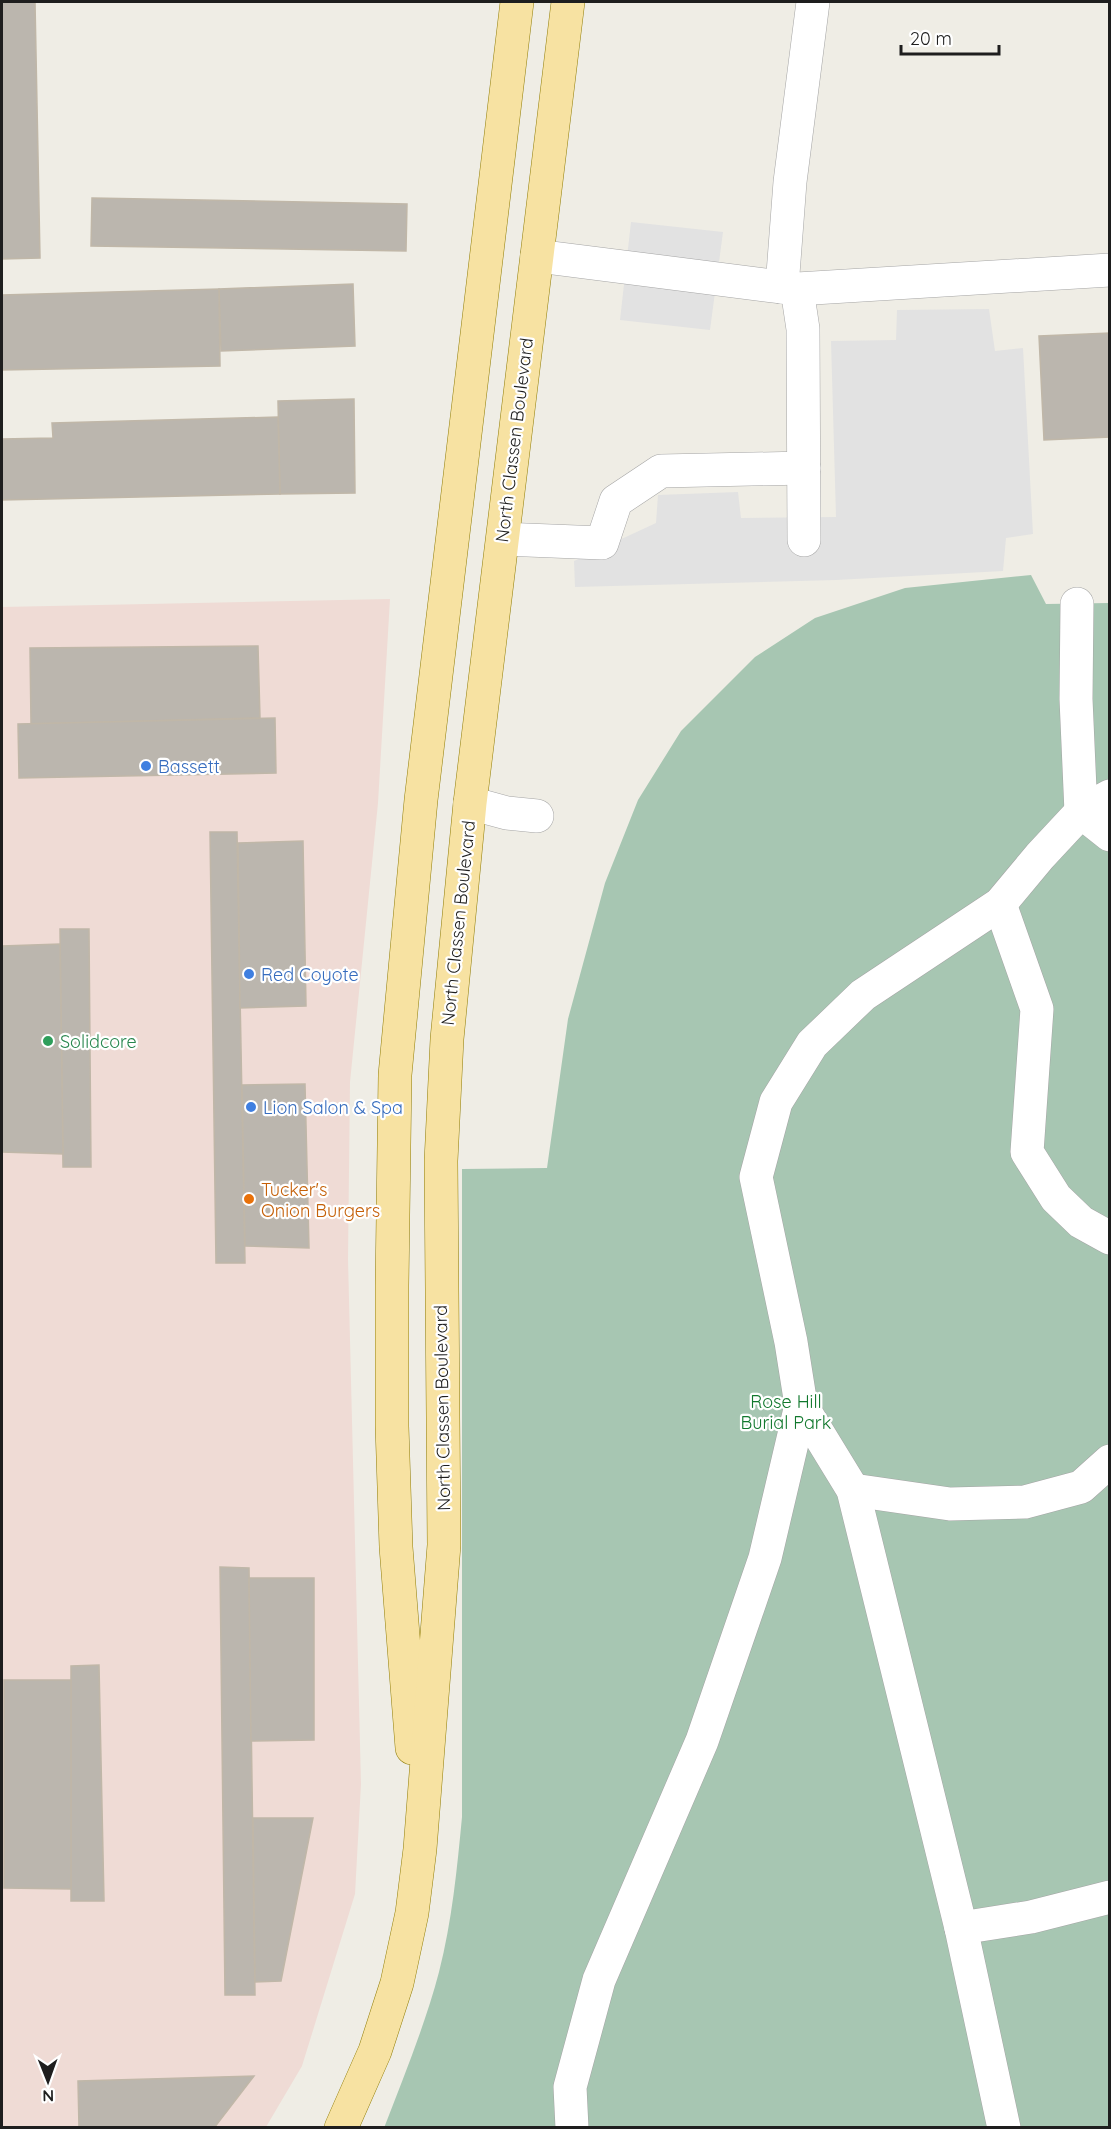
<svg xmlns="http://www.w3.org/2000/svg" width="1111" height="2129" font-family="Quicksand,sans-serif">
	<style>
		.commercial { fill: #efdbd5 }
		.cemetery { fill: #a7c6b2 }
		.parking { fill: #e2e2e2 }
		.building { fill: #bbb6ae; stroke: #c0b7a8; stroke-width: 1.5 }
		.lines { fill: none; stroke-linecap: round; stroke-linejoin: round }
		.minor-casing { stroke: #a5a5a5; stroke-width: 34 }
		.major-casing { stroke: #917e08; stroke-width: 34 }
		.minor { stroke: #fff; stroke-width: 33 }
		.major { stroke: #f7e2a2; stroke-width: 33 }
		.shop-dot { fill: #3f7fe0; stroke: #fff; stroke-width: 2 }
		.leisure-dot { fill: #2e9e5b; stroke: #fff; stroke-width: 2 }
		.food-dot { fill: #e8710a; stroke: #fff; stroke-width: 2 }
		.labels { text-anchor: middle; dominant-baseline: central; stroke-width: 4.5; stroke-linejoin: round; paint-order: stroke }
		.street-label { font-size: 18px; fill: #1e1e1e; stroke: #fff }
		.shop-label { font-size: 18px; fill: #366cbe; stroke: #fff; text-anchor: start }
		.leisure-label { font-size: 18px; fill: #27864d; stroke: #fff; text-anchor: start }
		.food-label { font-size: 18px; fill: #c56008; stroke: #fff; text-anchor: start }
		.park-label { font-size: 18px; fill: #11782d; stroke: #fff }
	</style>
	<rect width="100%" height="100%" fill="#efede5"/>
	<polygon class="commercial" points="390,599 378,803 350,1082 348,1259 361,1784 355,1894 302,2066 266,2127 2,2127 2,607"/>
	<path class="cemetery" d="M1031,575L1046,604L1109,603V2127L384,2128C404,2076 425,2025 439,1972C452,1921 457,1869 462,1817V1169L547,1168L568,1019L605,883L638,800L681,731L755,657L815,618L905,588Z"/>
	<g class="parking">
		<polygon points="631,222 723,232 710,330 620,320"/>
		<polygon points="989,309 995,351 1023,348 1033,534 1006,538 1003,571 836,580 575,587 574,561 656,523 658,495 738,492 741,518 836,517 831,341 896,340 897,310"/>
	</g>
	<g class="building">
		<polygon points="2,2 35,2 40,258 2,259"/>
		<polygon points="92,198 407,204 406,251 91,246"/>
		<polygon points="353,284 355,346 221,351 219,289"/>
		<polygon points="219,289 220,366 2,370 2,295"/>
		<polygon points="1110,333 1110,437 1044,440 1039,336"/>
		<polygon points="354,399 355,493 280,494 278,401"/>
		<polygon points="278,417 280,494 2,500 2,439 53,438 52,423"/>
		<polygon points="258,646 260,718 31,724 30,648"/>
		<polygon points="275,718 276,773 19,778 18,724"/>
		<polygon points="210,832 237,832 245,1263 216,1263"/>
		<polygon points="303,841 306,1006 240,1008 238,843"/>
		<polygon points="60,929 89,929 91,1167 63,1167"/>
		<polygon points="60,944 63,1154 2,1152 2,946"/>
		<polygon points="305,1084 309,1248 245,1246 242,1085"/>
		<polygon points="220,1567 249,1568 255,1995 225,1995"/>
		<polygon points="249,1578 314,1578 314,1740 251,1741"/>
		<polygon points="99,1665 104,1901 71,1901 71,1666"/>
		<polygon points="4,1680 71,1680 71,1889 4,1888"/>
		<polygon points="253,1818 313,1818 281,1981 255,1982"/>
		<polygon points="254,2076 214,2128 79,2128 78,2081"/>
	</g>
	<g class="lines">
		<defs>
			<g id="minor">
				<polyline points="537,256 797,289 1110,270"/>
				<polyline points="782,287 790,182 813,2"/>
				<polyline points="797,289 803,329 804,540"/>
				<polyline points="503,539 602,543 616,501 661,471 804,468"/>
				<polyline points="1077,604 1076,699 1081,812 1110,796"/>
				<polyline points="470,803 507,813 537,816"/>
				<polyline points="1000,904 1037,1009 1027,1152 1056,1198 1081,1222 1110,1238"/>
				<polyline points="853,1490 950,1504 1025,1502 1081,1487 1110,1461"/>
				<polyline points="961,1928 1031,1917 1110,1897"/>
				<polyline points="572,2128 570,2087 599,1980 702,1741 765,1558 801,1405"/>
				<polyline points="1004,2128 961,1928 853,1490 801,1405 791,1342 756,1177 776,1102 812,1044 863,995 1000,904 1040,856 1081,812 1110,835"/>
			</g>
			<g id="major">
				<polyline points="412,1748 396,1547 392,1426 392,1286 395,1075 421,800 517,2"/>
				<polyline points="341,2128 375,2051 397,1983 412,1913 420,1849 444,1545 441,1161 447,1039 470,803 568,2"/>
			</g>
		</defs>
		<use href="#minor" class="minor-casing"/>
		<use href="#major" class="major-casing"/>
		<use href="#minor" class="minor"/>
		<use href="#major" class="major"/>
	</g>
	<g class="shop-dot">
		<circle cx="146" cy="766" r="6"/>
		<circle cx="249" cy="974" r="6"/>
		<circle cx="251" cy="1107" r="6"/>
	</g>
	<circle class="leisure-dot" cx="48" cy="1041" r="6"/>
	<circle class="food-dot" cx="249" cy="1199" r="6"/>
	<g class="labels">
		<g class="street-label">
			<text transform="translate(514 440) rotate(-83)">North Classen Boulevard</text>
			<text transform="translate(458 923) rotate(-84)">North Classen Boulevard</text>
			<text transform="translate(442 1408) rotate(-91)">North Classen Boulevard</text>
		</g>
		<g class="shop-label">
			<text x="158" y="766">Bassett</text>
			<text x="261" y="974">Red Coyote</text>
			<text x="263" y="1107">Lion Salon &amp; Spa</text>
		</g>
		<g class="leisure-label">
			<text x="60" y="1041">Solidcore</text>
		</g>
		<g class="food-label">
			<text x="261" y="1189">Tucker's<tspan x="261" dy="21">Onion Burgers</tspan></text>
		</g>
		<g class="park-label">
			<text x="786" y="1401">Rose Hill<tspan x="786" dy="21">Burial Park</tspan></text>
		</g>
	</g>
	<rect width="1111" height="2129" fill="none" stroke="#1e1e1e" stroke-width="6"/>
	<g transform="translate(48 2081) rotate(179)" stroke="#ffffff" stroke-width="4.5" paint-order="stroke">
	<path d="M0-4.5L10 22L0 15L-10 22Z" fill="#1e1e1e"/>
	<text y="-9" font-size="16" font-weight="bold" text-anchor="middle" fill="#1e1e1e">N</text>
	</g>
	<path d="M901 45v9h98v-9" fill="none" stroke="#1e1e1e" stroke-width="3"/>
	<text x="910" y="45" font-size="18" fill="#1e1e1e" stroke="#ffffff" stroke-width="4.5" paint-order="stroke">20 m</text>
</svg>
